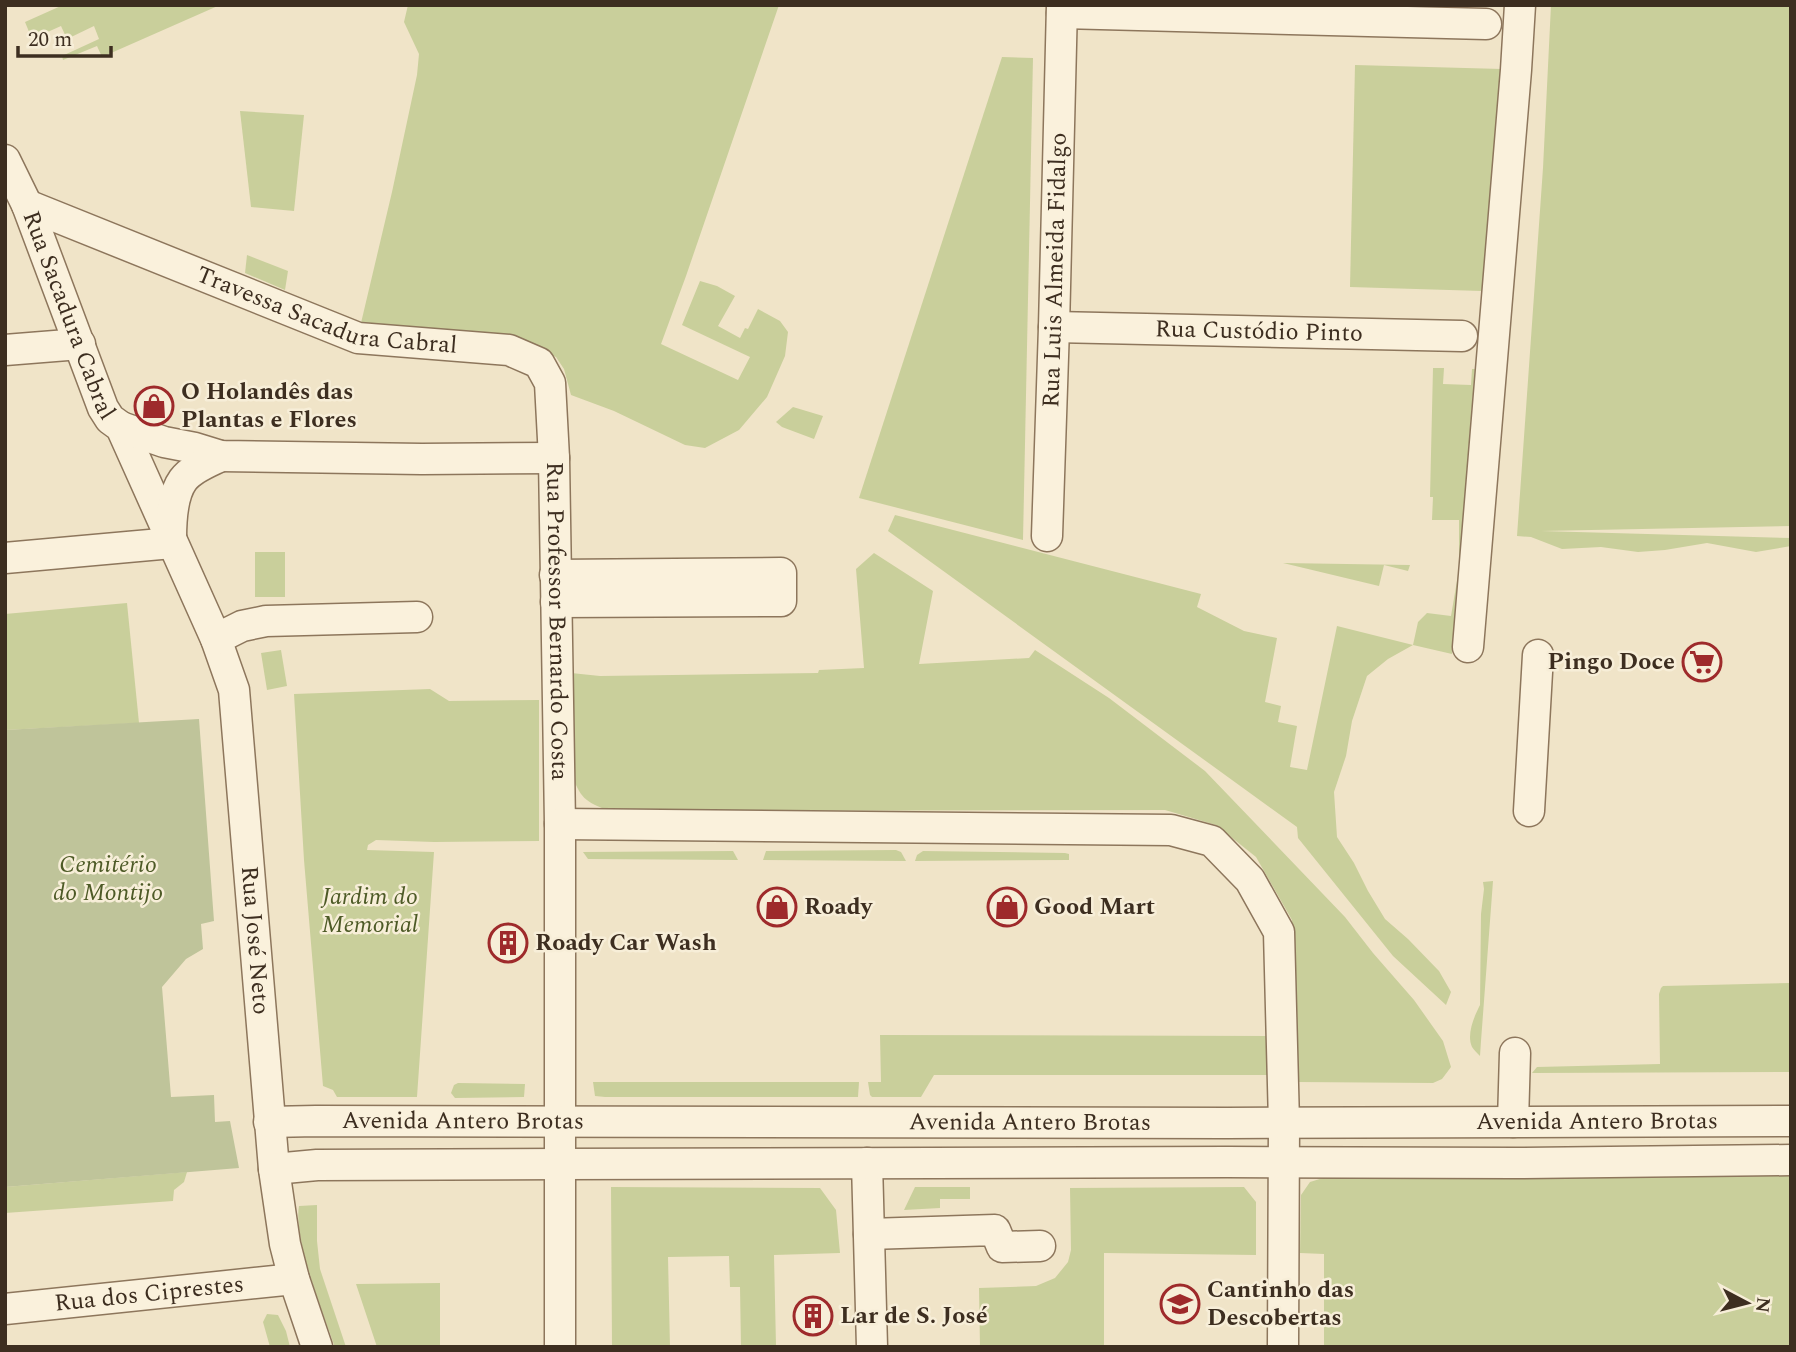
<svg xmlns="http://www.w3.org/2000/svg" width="1796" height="1352" font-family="Spectral,serif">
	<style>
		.green { fill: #c9cf9b }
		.cemetery { fill: #bfc49a }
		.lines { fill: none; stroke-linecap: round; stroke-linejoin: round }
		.minor-casing { stroke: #8d765c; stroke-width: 33 }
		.minor { stroke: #faf1dc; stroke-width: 30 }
		.labels { text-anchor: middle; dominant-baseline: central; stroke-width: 5; stroke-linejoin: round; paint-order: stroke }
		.street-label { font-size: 24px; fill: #3d2e20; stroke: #f7eed8 }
		.poi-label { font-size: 24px; font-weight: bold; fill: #3d2e20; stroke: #f7eed8; text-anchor: start }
		.park-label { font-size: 24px; font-style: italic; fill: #4d5a26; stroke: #f7eed8 }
	</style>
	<rect width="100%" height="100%" fill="#f0e4c8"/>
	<g class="green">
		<polygon points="63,5 220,5 102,57 97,46 63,60 62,56 99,39 94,26 67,39 61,26 32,39 25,22"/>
		<polygon points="408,5 779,5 686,276 661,344 738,380 750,357 682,325 700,281 717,286 735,296 718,326 740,338 745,328 748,329 758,309 780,321 788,332 785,356 767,397 739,430 705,448 685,445 614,411 571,395 564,369 556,357 499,335 361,323 392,192 417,75 419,54 404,22"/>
		<polygon points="1551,5 1791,5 1791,526 1541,531 1791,538 1791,546 1756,552 1707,543 1665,550 1638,552 1601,547 1562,549 1531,537 1517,536 1543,168"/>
		<polygon points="1002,57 1033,58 1023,540 859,498"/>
		<polygon points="1355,65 1502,69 1482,291 1350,287"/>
		<polygon points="240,111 304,115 294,211 251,207"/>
		<polygon points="247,255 288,271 285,290 245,273"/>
		<polygon points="1433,368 1444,368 1443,384 1471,385 1472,369 1475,369 1452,654 1413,645 1388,659 1367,676 1352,721 1346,756 1334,792 1337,837 1354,863 1368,891 1385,919 1408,939 1439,971 1451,992 1446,1005 1393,956 1298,838 1297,827 888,531 895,515 1201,594 1197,607 1244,631 1277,638 1265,702 1281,706 1278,722 1297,726 1290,767 1307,770 1337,626 1413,645 1418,622 1427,613 1451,616 1459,569 1459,520 1432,520 1433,497 1430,497"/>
		<polygon points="793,407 823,416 814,439 782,427 776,422"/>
		<rect x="255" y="552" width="30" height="45"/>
		<path d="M874,553L933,591L919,664L1029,658L1035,650L1109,698L1205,771L1345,917L1373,953L1414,1000L1443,1041L1451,1067L1442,1079L1433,1083L1297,1082L1292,920L1256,857L1216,825L1165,810L610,811C585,802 580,798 571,772V673L600,676L818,673L819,670L864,668L856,569Z"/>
		<polygon points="1283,563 1410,565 1408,571 1384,565 1379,586"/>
		<polygon points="127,603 139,723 5,730 5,614"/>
		<polygon points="281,650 287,686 267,690 261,653"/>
		<polygon points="430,689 449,701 539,700 539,841 434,842 376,840 368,845 367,850 434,852 417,1097 337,1097 333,1090 323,1086 304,860 294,694"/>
		<polygon points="896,850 901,852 906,861 763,860 766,851"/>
		<polygon points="733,851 738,860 588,859 583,852"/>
		<polygon points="923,851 1065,853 1069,854 1069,860 915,861 917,855"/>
		<path d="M1493,881L1481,1041L1480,1056C1477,1053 1474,1050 1472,1047C1466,1034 1475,1015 1480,1005L1481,914L1484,889L1483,882Z"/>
		<polygon points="1791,983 1791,1072 1532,1073 1537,1067 1660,1064 1659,994 1661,988 1663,986"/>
		<polygon points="880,1035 1269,1036 1271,1075 934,1075 921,1097 872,1097 870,1095 868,1082 881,1082"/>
		<polygon points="593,1082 859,1082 858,1097 605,1097 595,1096"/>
		<polygon points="458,1083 525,1084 524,1097 455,1098 451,1093 454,1085"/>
		<polygon points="187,1172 184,1182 174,1190 173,1201 5,1213 5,1187"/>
		<polygon points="1791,1176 1791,1347 1324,1347 1324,1254 1300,1253 1301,1195 1310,1182 1323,1178"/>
		<polygon points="611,1187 820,1188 836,1210 840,1253 774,1255 776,1346 746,1347 741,1347 740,1287 730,1287 729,1256 668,1257 670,1347 612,1347"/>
		<polygon points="915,1187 970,1187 970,1199 940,1199 940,1208 904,1210"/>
		<polygon points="1244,1187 1256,1202 1256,1255 1104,1253 1104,1347 980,1347 979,1288 1036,1286 1055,1278 1068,1262 1071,1250 1070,1188"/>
		<path d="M317,1205V1241L320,1269L346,1347H335C323,1313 293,1238 299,1206Z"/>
		<polygon points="440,1283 440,1347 377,1347 356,1284"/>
		<polygon points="267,1314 278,1315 286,1331 290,1347 270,1347 263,1322"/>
	</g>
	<polygon class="cemetery" points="199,719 214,921 201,924 203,949 186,959 162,987 171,1097 214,1095 215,1122 230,1121 239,1168 5,1187 5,730"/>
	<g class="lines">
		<defs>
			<g id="minor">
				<polyline points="1062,13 1486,24"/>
				<path id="s1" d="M5,160L27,205L103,408L110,419L121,427L216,639L234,690L274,1169L285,1244L294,1279L317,1347"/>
				<path id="s2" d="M27,205L358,338L509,350L539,363L550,383L554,458L560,824V1347"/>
				<path id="s3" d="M1054,327L1462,336"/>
				<polyline points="5,350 80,344"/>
				<polyline points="121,427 164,442 195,448 221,456 422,459 554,458"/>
				<path id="s4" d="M1047,536L1054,327L1062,5"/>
				<path d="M171,539C171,521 172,495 183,480C192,468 209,462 221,456"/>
				<polyline points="5,558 172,543"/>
				<polyline points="555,575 781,573 781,601 556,602"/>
				<polyline points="216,639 242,626 266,621 417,617"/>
				<polyline points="1468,647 1516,70 1520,5"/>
				<polyline points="1529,811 1538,655"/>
				<polyline points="560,824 1171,830 1212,841 1250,880 1279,932 1284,1123 1283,1347"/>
				<path id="s5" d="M269,1122L316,1121L1227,1123L1791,1121"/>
				<polyline points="1513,1122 1515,1053"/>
				<polyline points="867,1163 872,1347"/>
				<polyline points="274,1169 317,1165 561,1164 1227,1162 1515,1163 1791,1160"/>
				<polyline points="869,1234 995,1230 1002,1247 1040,1246"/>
				<path id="s6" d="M5,1309L294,1279"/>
			</g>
		</defs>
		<use href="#minor" class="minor-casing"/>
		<use href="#minor" class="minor"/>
	</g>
	<defs>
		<symbol id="shop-ring" viewBox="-11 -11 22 22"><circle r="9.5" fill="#f7eed8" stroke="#9e2a2b" stroke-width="1.5"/><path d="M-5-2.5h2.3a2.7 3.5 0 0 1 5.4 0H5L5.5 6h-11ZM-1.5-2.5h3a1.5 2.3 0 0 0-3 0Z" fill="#9e2a2b"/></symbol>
		<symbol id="supermarket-ring" viewBox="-11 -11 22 22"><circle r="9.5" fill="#f7eed8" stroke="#9e2a2b" stroke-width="1.5"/><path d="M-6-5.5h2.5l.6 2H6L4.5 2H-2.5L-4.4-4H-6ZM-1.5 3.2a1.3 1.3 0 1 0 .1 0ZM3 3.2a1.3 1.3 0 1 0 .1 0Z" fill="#9e2a2b"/></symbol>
		<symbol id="building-ring" viewBox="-11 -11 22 22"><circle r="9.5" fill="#f7eed8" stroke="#9e2a2b" stroke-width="1.5"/><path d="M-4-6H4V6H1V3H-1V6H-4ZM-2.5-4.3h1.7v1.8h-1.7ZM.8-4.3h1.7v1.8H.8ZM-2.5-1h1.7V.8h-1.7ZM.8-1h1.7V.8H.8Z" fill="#9e2a2b"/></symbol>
		<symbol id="school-ring" viewBox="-11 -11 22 22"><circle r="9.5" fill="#f7eed8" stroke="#9e2a2b" stroke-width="1.5"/><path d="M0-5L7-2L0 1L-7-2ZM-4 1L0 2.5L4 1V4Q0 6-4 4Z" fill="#9e2a2b"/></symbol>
	</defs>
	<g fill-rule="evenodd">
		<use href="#shop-ring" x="132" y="384" width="44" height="44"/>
		<use href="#supermarket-ring" x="1680" y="640" width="44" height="44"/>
		<use href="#shop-ring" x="755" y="885" width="44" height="44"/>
		<use href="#shop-ring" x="985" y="885" width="44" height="44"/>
		<use href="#building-ring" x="486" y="921" width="44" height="44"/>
		<use href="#school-ring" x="1158" y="1282" width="44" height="44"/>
		<use href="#building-ring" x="791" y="1294" width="44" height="44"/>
	</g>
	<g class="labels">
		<g class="street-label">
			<text stroke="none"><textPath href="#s4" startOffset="266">Rua Luis Almeida Fidalgo</textPath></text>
			<text stroke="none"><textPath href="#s2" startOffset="320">Travessa Sacadura Cabral</textPath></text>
			<text stroke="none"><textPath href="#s1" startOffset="168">Rua Sacadura Cabral</textPath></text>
			<text stroke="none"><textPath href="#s3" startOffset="205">Rua Custódio Pinto</textPath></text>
			<text stroke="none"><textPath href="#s2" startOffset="802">Rua Professor Bernardo Costa</textPath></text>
			<text stroke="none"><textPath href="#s1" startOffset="831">Rua José Neto</textPath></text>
			<text stroke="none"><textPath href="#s5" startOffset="194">Avenida Antero Brotas</textPath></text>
			<text stroke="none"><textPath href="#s5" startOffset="1328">Avenida Antero Brotas</textPath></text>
			<text stroke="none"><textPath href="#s5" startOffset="761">Avenida Antero Brotas</textPath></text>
			<text stroke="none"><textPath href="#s6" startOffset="145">Rua dos Ciprestes</textPath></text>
		</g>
		<g class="poi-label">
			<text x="181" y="392">O Holandês das<tspan x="181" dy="28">Plantas e Flores</tspan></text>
			<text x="1675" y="662" text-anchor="end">Pingo Doce</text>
			<text x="804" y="907">Roady</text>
			<text x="1034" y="907">Good Mart</text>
			<text x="535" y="943">Roady Car Wash</text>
			<text x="1207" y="1290">Cantinho das<tspan x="1207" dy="28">Descobertas</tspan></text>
			<text x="840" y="1316">Lar de S. José</text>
		</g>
		<g class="park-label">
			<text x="108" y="865">Cemitério<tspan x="108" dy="28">do Montijo</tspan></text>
			<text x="370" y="897">Jardim do<tspan x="370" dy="28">Memorial</tspan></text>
		</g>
	</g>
	<rect width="1796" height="1352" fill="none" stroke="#3d2e20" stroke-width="14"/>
	<g transform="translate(1747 1303) rotate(97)" stroke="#f7eed8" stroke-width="5" paint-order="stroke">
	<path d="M0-5L12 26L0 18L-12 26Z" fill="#3d2e20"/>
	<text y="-10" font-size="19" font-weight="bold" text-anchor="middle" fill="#3d2e20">N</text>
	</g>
	<path d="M18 46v10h93v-10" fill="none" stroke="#3d2e20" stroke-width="3.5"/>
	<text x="28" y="46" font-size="21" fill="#3d2e20" stroke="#f7eed8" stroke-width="5" paint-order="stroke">20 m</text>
</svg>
